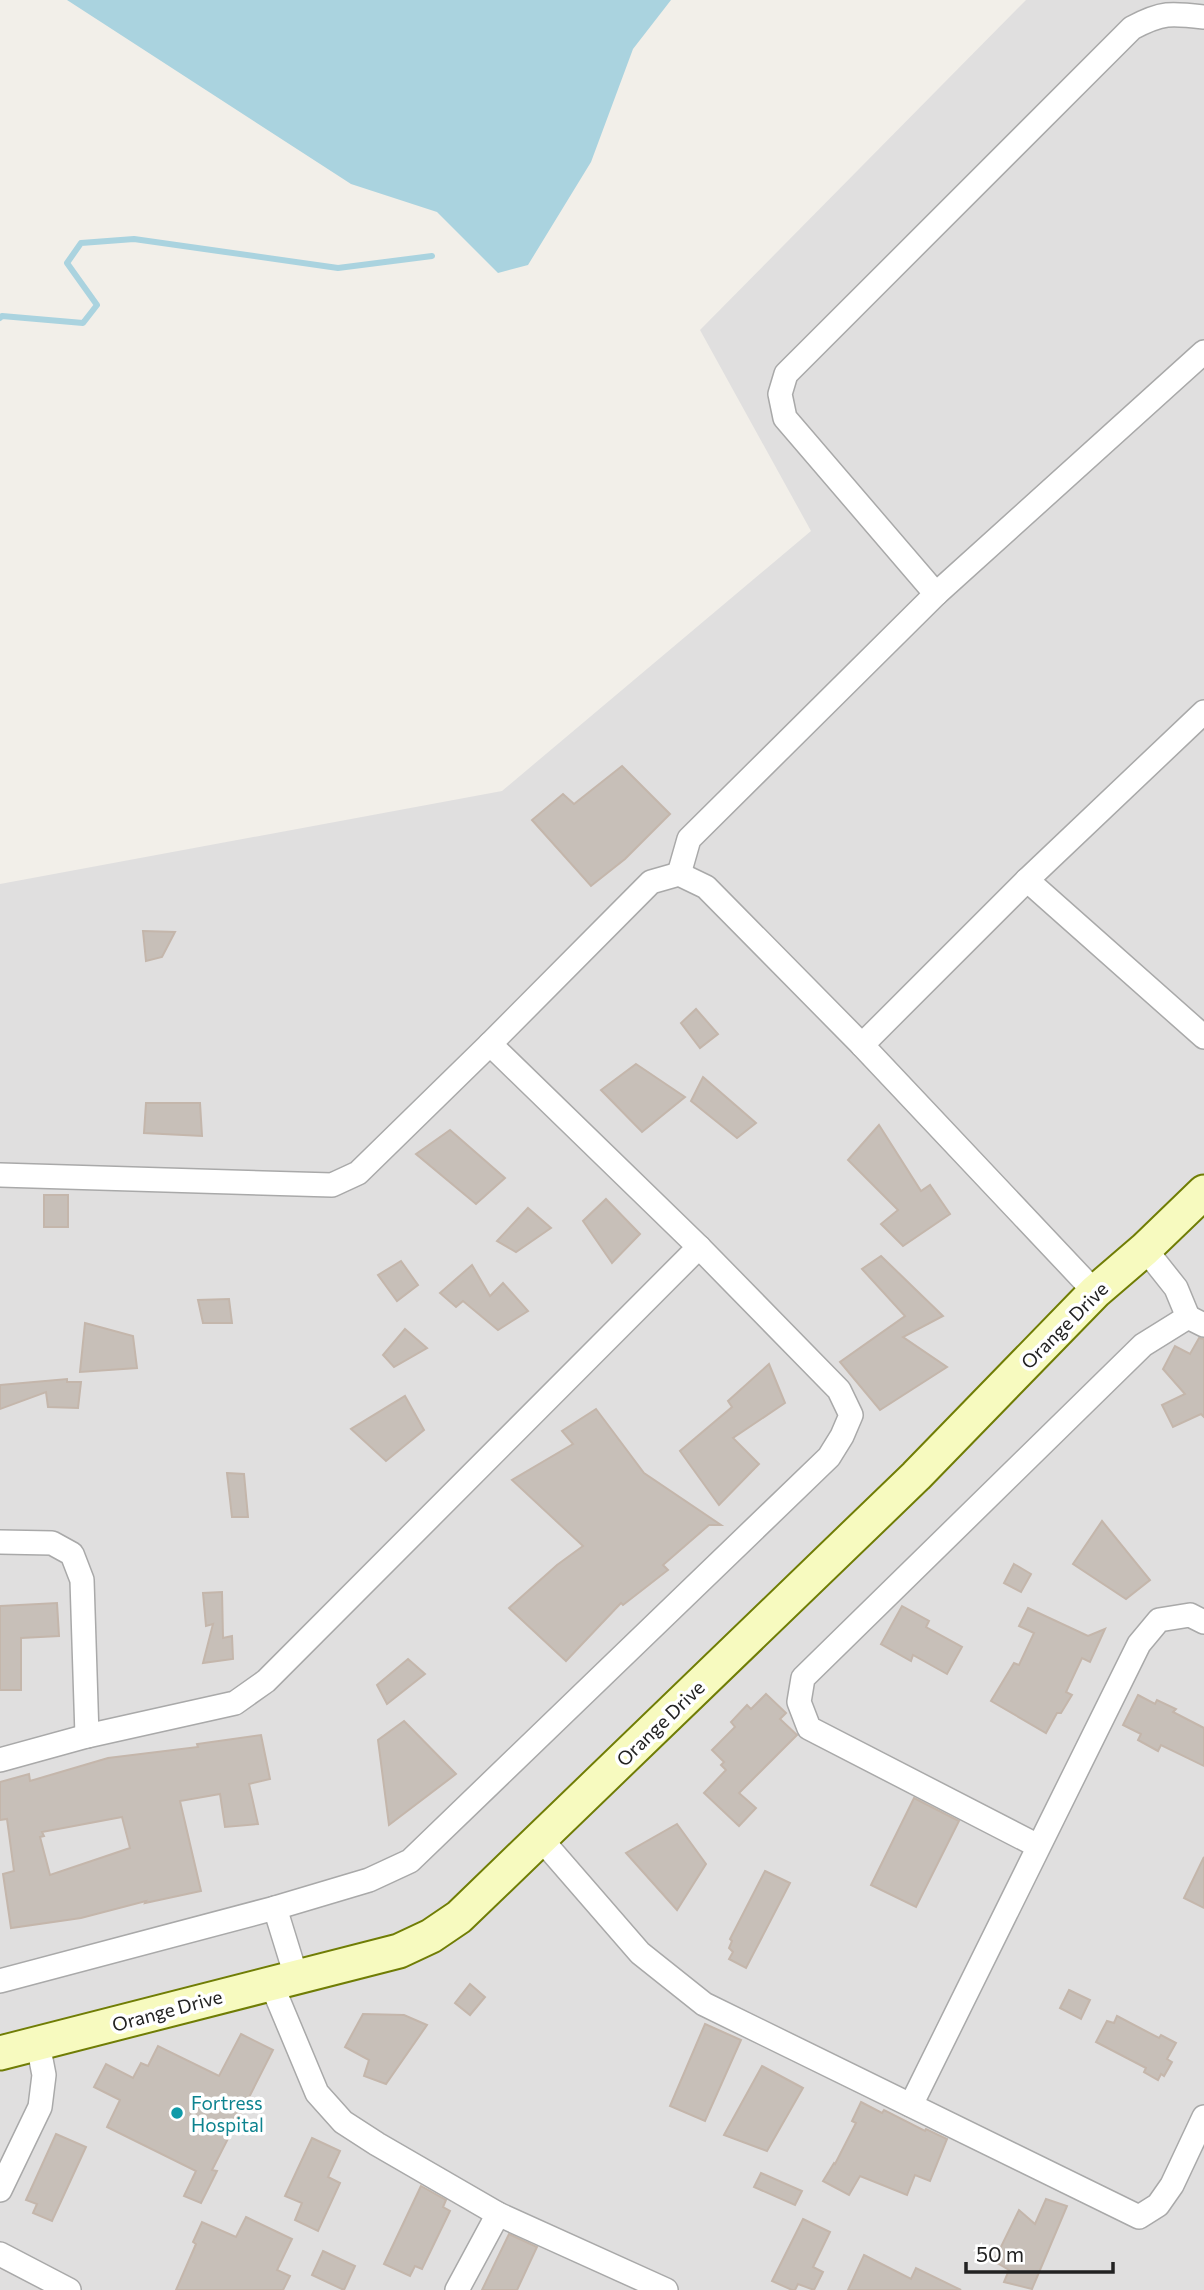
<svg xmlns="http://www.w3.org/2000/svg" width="1204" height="2290" font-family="Commissioner,sans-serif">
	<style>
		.residential { fill: #e0dfdf }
		.water { fill: #aad3df }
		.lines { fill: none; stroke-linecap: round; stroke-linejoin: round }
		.stream { stroke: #aad3df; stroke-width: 6 }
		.building { fill: #c7bfb8; stroke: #c4b6ab; stroke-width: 2; fill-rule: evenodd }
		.street-casing { stroke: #a9a9a9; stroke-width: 26 }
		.secondary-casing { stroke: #707d05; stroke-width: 37 }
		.street { stroke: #fff; stroke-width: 23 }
		.secondary { stroke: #f7fabf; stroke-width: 33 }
		.culture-dot { fill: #0f9aa8; stroke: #fff; stroke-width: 2.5 }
		.labels { text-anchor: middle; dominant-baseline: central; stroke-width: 7; stroke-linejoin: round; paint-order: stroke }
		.street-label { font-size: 19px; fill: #222; stroke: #fff }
		.culture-label { font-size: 19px; fill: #0d838f; stroke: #fff; text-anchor: start }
	</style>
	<rect width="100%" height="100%" fill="#f2efe9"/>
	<polygon class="residential" points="1026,0 1204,0 1204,2290 0,2290 0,884 502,791 811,531 700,330"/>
	<polygon class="water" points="67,0 671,0 633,49 591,162 528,265 498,273 437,212 351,184"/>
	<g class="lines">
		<polyline class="stream" points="0,318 2,316 83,323 97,305 67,263 81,243 134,239 338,268 432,256"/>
	</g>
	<g class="building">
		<polygon points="622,766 670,814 625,859 591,886 532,820 563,794 574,804"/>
		<polygon points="143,931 175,932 162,957 146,961"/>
		<polygon points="696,1009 718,1034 700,1048 681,1023"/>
		<polygon points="636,1064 685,1097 642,1132 601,1090"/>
		<polygon points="703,1077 756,1123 737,1138 691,1101"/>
		<polygon points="146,1103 200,1103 202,1136 144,1133"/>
		<polygon points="879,1125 921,1191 930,1185 950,1214 903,1246 881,1224 898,1210 848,1160"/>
		<polygon points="450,1130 505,1178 476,1204 416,1154"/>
		<rect x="44" y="1195" width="24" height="32"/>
		<polygon points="606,1199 640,1234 612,1263 583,1221"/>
		<polygon points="528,1208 551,1228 516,1252 497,1241"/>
		<polygon points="881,1256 943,1316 903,1337 947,1367 880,1410 840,1362 905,1316 862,1269"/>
		<polygon points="401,1261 418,1285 397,1301 378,1275"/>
		<polygon points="472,1265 490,1296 503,1283 528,1311 498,1330 463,1301 456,1307 440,1293"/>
		<polygon points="229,1299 232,1323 203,1323 198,1300"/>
		<polygon points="85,1323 133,1336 137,1368 80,1372"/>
		<polygon points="405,1329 427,1348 394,1367 383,1355"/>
		<polygon points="1199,1338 1204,1339 1204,1417 1201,1414 1173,1427 1162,1405 1185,1394 1163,1369 1175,1346 1190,1354"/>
		<polygon points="769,1364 785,1403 733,1438 759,1464 719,1505 680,1451 732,1407 728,1401"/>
		<polygon points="67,1379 67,1382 81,1382 78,1408 48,1407 46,1392 0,1409 0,1385"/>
		<polygon points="405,1396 424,1430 386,1461 351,1429"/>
		<polygon points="596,1409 644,1473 721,1525 709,1525 663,1565 668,1570 623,1605 621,1603 566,1661 509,1608 557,1565 583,1546 512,1480 573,1444 562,1431"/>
		<polygon points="227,1473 244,1474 248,1517 232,1517"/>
		<polygon points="1102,1521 1150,1580 1126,1599 1073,1564"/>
		<polygon points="1014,1564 1031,1574 1021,1592 1004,1583"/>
		<polygon points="222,1592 223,1638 232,1636 233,1659 203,1663 213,1624 206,1626 203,1593"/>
		<polygon points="57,1603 59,1636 21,1638 21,1690 0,1690 0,1606"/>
		<polygon points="902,1606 929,1621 926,1627 962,1647 947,1674 913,1655 911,1661 881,1644"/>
		<polygon points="1028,1608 1088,1636 1105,1629 1090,1662 1082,1658 1066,1692 1072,1695 1061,1713 1057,1713 1046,1733 991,1701 1014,1663 1019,1665 1034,1633 1019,1626"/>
		<polygon points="408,1659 425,1674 387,1704 377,1685"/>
		<polygon points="766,1694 786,1713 780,1719 797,1735 739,1793 756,1808 739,1826 704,1793 726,1770 721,1765 724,1762 712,1750 735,1727 731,1722 747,1705 751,1709"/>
		<polygon points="1138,1695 1155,1704 1157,1700 1176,1709 1173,1712 1204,1728 1204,1766 1161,1745 1158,1751 1138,1740 1141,1734 1123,1725"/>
		<polygon points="404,1721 456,1774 389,1825 378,1740"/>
		<path d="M261,1735L270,1779L249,1784L258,1824L225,1827L220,1794L180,1801L201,1891L145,1903L146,1901L81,1918L11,1928L3,1874L14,1871L7,1819L0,1820V1782L29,1774L30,1781L108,1758L198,1747L197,1744ZM122,1817L130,1848L50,1875L40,1837L44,1836L42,1832Z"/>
		<polygon points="914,1798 959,1821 916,1907 871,1885"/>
		<polygon points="677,1824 706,1864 677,1910 626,1853"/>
		<polygon points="1204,1857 1204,1908 1184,1898"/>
		<polygon points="765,1871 790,1883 746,1968 729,1959 733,1952 729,1948 732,1941 730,1939"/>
		<polygon points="470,1984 485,1997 470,2015 455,2003"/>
		<polygon points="1069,1990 1090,2000 1081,2019 1060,2008"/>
		<polygon points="363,2014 404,2015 427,2025 386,2084 364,2076 369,2060 345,2047"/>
		<polygon points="1117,2016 1159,2038 1161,2035 1176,2043 1167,2059 1172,2062 1164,2076 1161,2074 1158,2080 1144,2072 1146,2068 1096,2042 1107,2021 1114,2023"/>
		<polygon points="705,2024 741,2040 705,2121 670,2106"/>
		<polygon points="241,2034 273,2050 212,2170 217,2171 201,2203 184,2196 196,2171 107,2127 120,2100 94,2087 106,2064 133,2078 141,2063 148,2066 158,2046 219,2076"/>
		<polygon points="762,2066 803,2088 767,2151 724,2135"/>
		<polygon points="861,2102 882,2113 884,2110 925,2131 926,2129 947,2139 930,2181 915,2175 907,2195 860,2176 849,2195 823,2181 834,2163 835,2164 856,2123 852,2121"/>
		<polygon points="56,2134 86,2147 52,2221 33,2213 37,2204 26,2200"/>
		<polygon points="312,2138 340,2151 328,2177 340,2183 318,2231 295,2220 302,2203 285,2196"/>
		<polygon points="761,2173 802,2191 795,2205 754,2187"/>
		<polygon points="421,2186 446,2200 443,2207 450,2211 422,2269 415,2266 410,2276 384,2264"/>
		<polygon points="1046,2199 1067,2206 1032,2289 1004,2282 1009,2270 994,2261 1019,2210 1035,2224"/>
		<polygon points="246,2217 292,2239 277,2270 290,2276 283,2290 176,2290 196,2244 193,2242 202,2222 236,2237"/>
		<polygon points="803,2219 830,2232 813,2267 823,2272 814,2290 798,2284 795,2290 792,2290 772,2281"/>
		<polygon points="509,2234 537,2247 517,2290 482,2290"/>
		<polygon points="323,2251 355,2266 344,2290 312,2275"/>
		<polygon points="864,2255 911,2279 916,2268 961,2290 848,2290"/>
	</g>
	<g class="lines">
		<defs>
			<g id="street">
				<path d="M936,594L785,418L780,394L786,374L1132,28C1162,12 1171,13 1204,17"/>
				<polyline points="679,874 689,839 936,594 1204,352"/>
				<polyline points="1027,880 1204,1037"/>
				<polyline points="862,1045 1027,880 1204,712"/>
				<polyline points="0,1175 332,1185 358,1173 490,1044 651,882 679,874 706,887 862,1045 1095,1292"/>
				<polyline points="1145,1249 1176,1288 1188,1317"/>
				<polyline points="0,1542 52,1543 72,1554 82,1580 87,1736"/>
				<polyline points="0,1760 87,1736 235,1703 266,1681 699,1247"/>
				<polyline points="541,1839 640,1953 704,2004 1139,2217 1158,2205 1172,2185 1204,2117"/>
				<polyline points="1038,1846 809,1728 799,1702 803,1678 1143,1345 1188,1317 1204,1325"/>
				<polyline points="275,1908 296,1976"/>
				<polyline points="0,1981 275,1908 369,1880 410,1861 829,1457 842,1436 851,1415 839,1390 699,1247 490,1044"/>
				<polyline points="271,1983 317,2093 343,2122 377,2144 498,2214 666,2290"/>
				<polyline points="911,2105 1139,1644 1159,1620 1190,1615 1204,1622"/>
				<polyline points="0,2190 40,2107 44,2075 38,2044"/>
				<polyline points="0,2254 69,2290"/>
				<polyline points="457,2290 498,2214"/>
			</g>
			<polyline id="secondary" points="0,2053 399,1951 431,1936 459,1917 916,1476 1095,1292 1145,1249 1204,1192"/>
		</defs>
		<use href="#street" class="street-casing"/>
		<use href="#secondary" class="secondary-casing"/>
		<use href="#street" class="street"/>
		<use href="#secondary" class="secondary"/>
	</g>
	<circle class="culture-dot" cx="177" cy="2113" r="7"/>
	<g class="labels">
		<g class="street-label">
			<text transform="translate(1064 1325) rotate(-45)">Orange Drive</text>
			<text transform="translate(660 1723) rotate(-44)">Orange Drive</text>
			<text transform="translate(167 2010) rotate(-15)">Orange Drive</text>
		</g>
		<g class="culture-label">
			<text x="191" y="2102">Fortress<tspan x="191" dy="22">Hospital</tspan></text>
		</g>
	</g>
	<path d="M966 2262v10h147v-10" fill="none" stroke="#222222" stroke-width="3.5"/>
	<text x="976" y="2262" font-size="21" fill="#222222" stroke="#ffffff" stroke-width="5" paint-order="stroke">50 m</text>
</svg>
